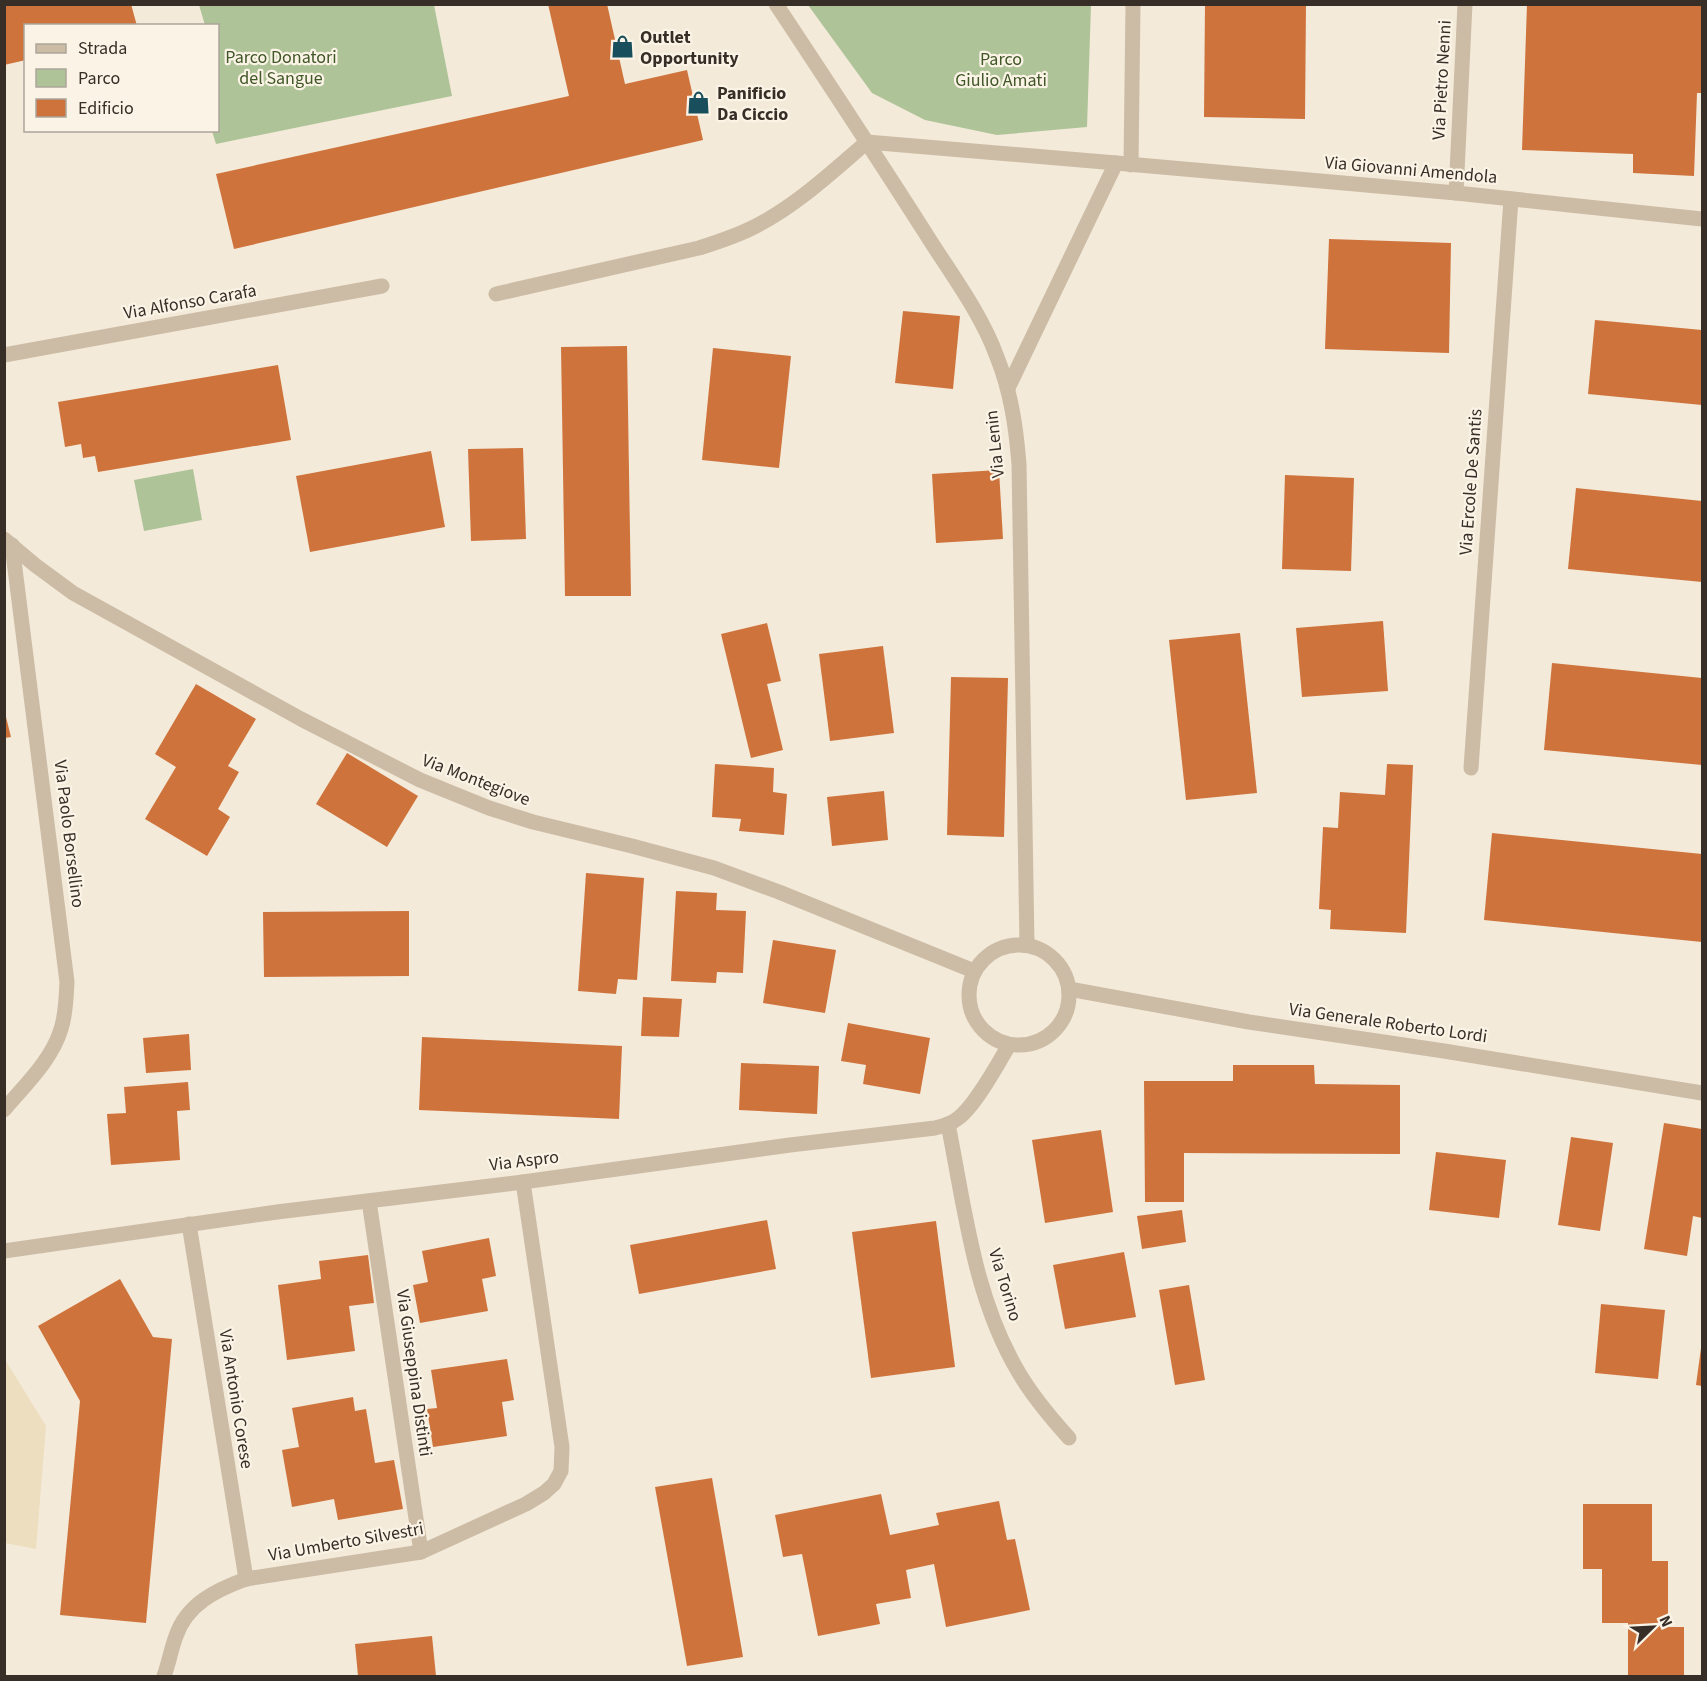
<svg xmlns="http://www.w3.org/2000/svg" width="1707" height="1681" font-family="'Source Sans 3',sans-serif">
	<style>
		.green { fill: #afc398 }
		.plaza { fill: #eddebf }
		.building { fill: #cf733c }
		.lines { fill: none; stroke-linecap: round; stroke-linejoin: round }
		.minor { stroke: #ccbca5; stroke-width: 15 }
		.labels { text-anchor: middle; dominant-baseline: central; stroke-width: 4.5; stroke-linejoin: round; paint-order: stroke }
		.poi-label { font-size: 18px; font-weight: bold; fill: #372e27; stroke: #fbf4e6; text-anchor: start }
		.park-label { font-size: 18px; fill: #405728; stroke: #fbf4e6 }
		.street-label { font-size: 18px; fill: #372e27; stroke: #fbf4e6 }
	</style>
	<rect width="100%" height="100%" fill="#f3ead9"/>
	<g class="green">
		<polygon points="199,5 434,5 452,96 216,144 212,131 218,130 218,26 205,25"/>
		<polygon points="808,5 1091,5 1087,127 997,135 925,120 872,93"/>
		<polygon points="193,469 202,520 144,531 134,480"/>
	</g>
	<polygon class="plaza" points="4,1358 46,1426 36,1549 5,1543"/>
	<g class="building">
		<polygon points="4,4 131,4 137,26 26,26 26,60 4,65"/>
		<polygon points="548,4 607,4 625,84 687,70 703,140 234,249 216,174 569,96"/>
		<polygon points="1205,4 1306,4 1305,119 1204,117"/>
		<polygon points="1527,4 1702,4 1702,93 1697,93 1694,176 1633,173 1633,154 1522,150"/>
		<polygon points="1329,239 1451,243 1449,353 1325,349"/>
		<polygon points="903,311 960,316 953,389 895,383"/>
		<polygon points="1595,320 1702,330 1702,405 1588,394"/>
		<polygon points="627,346 631,596 565,596 561,347"/>
		<polygon points="713,348 791,356 779,468 702,460"/>
		<polygon points="278,365 291,440 98,472 95,456 83,458 81,444 65,447 58,402"/>
		<polygon points="523,448 526,539 471,541 468,449"/>
		<polygon points="431,451 445,527 310,552 296,476"/>
		<polygon points="999,470 1003,539 936,543 932,474"/>
		<polygon points="1285,475 1354,478 1351,571 1282,569"/>
		<polygon points="1576,488 1702,501 1702,582 1568,569"/>
		<polygon points="1383,621 1388,691 1302,697 1296,628"/>
		<polygon points="767,623 781,681 767,684 783,750 751,758 721,634"/>
		<polygon points="1240,633 1257,793 1186,800 1169,640"/>
		<polygon points="883,646 894,733 830,741 819,654"/>
		<polygon points="1552,663 1702,678 1702,765 1544,750"/>
		<polygon points="951,677 1008,678 1004,837 947,835"/>
		<polygon points="196,684 256,719 228,766 239,772 218,809 230,817 207,856 145,819 176,767 155,754"/>
		<polygon points="5,713 11,737 5,738"/>
		<polygon points="347,753 418,796 387,847 316,804"/>
		<polygon points="715,764 774,768 773,792 787,794 784,835 739,831 741,819 712,817"/>
		<polygon points="1387,764 1413,765 1406,933 1330,929 1331,910 1319,909 1323,827 1338,828 1340,792 1385,795"/>
		<polygon points="884,791 888,840 832,846 827,797"/>
		<polygon points="1492,833 1702,854 1702,942 1484,920"/>
		<polygon points="586,873 644,878 637,980 618,979 616,994 578,991"/>
		<polygon points="676,891 717,893 716,910 746,911 743,973 717,972 716,983 671,981"/>
		<polygon points="409,911 409,976 264,977 263,912"/>
		<polygon points="773,940 836,950 825,1013 763,1003"/>
		<polygon points="643,997 682,999 679,1037 641,1036"/>
		<polygon points="848,1023 930,1038 920,1094 863,1084 866,1065 841,1061"/>
		<polygon points="189,1034 191,1070 146,1073 143,1038"/>
		<polygon points="422,1037 622,1046 619,1119 419,1110"/>
		<polygon points="741,1063 819,1066 817,1114 739,1110"/>
		<polygon points="1233,1065 1314,1065 1315,1084 1400,1085 1400,1154 1184,1153 1184,1202 1145,1202 1144,1081 1233,1081"/>
		<polygon points="188,1082 190,1110 177,1111 180,1160 111,1165 107,1114 126,1113 124,1087"/>
		<polygon points="1664,1123 1702,1129 1702,1218 1693,1216 1687,1256 1644,1249"/>
		<polygon points="1101,1130 1113,1212 1045,1223 1032,1140"/>
		<polygon points="1571,1137 1613,1143 1600,1231 1558,1225"/>
		<polygon points="1436,1152 1506,1160 1499,1218 1429,1210"/>
		<polygon points="1182,1210 1186,1242 1142,1249 1137,1216"/>
		<polygon points="767,1220 776,1269 639,1294 630,1245"/>
		<polygon points="936,1221 955,1367 871,1378 852,1232"/>
		<polygon points="489,1238 496,1276 482,1279 488,1311 420,1323 413,1285 428,1282 422,1251"/>
		<polygon points="1124,1252 1136,1317 1065,1329 1053,1265"/>
		<polygon points="368,1255 374,1303 349,1306 355,1351 287,1360 278,1285 321,1279 319,1261"/>
		<polygon points="120,1279 153,1337 172,1339 146,1623 60,1615 80,1401 38,1326"/>
		<polygon points="1189,1285 1205,1380 1175,1385 1159,1290"/>
		<polygon points="1601,1304 1665,1310 1658,1379 1595,1373"/>
		<polygon points="1701,1348 1702,1348 1702,1386 1696,1385"/>
		<polygon points="507,1359 514,1400 502,1402 507,1436 433,1447 427,1409 437,1408 431,1370"/>
		<polygon points="353,1397 355,1411 366,1409 375,1463 394,1460 403,1509 338,1520 334,1499 292,1507 282,1450 299,1447 292,1408"/>
		<polygon points="712,1478 743,1657 687,1666 655,1487"/>
		<polygon points="881,1494 890,1535 939,1525 936,1513 999,1501 1007,1540 1015,1539 1030,1610 946,1627 934,1564 906,1570 911,1598 876,1604 880,1624 818,1636 802,1554 783,1557 775,1515"/>
		<polygon points="1583,1504 1652,1504 1652,1561 1668,1561 1668,1627 1684,1627 1684,1676 1628,1676 1628,1623 1602,1623 1602,1569 1583,1569"/>
		<polygon points="432,1636 436,1676 358,1676 355,1644"/>
	</g>
	<g class="lines">
		<g class="minor">
			<path d="M776,4C827,81 877,157 926,234C951,274 981,313 997,357C1011,392 1016,427 1019,464L1027,945"/>
			<polyline points="1131,165 1133,4"/>
			<polyline points="1456,193 1465,4"/>
			<path d="M496,294L699,248C718,242 737,236 756,226C797,205 832,172 867,142L1116,163"/>
			<polyline points="4,355 382,286"/>
			<polyline points="1008,388 1116,163 1456,193 1702,219"/>
			<polyline points="4,539 35,565 73,593 301,719 420,780 489,808 533,822 632,846 714,868 779,892 974,971"/>
			<polyline points="1471,768 1511,199"/>
			<circle cx="1019" cy="995" r="50"/>
			<polyline points="1069,989 1249,1022 1444,1051 1702,1093"/>
			<path d="M4,1110C24,1086 52,1060 61,1029C66,1014 66,998 67,982L12,545L8,544"/>
			<path d="M948,1124C965,1209 974,1298 1019,1373C1033,1397 1051,1418 1069,1438"/>
			<polyline points="369,1201 421,1552"/>
			<polyline points="189,1224 246,1579"/>
			<path d="M4,1251L277,1212L523,1182L790,1145L935,1128C943,1126 951,1124 957,1119C974,1108 998,1064 1009,1045"/>
			<path d="M164,1676C169,1663 171,1649 176,1636C187,1604 216,1590 246,1579L421,1552L526,1504L544,1493L554,1484L561,1471L562,1447L523,1182"/>
		</g>
	</g>
	<defs>
		<symbol id="shop-bare" viewBox="-9 -9 18 18"><path d="M-5-2.5h2.3a2.7 3.5 0 0 1 5.4 0H5L5.5 6h-11ZM-1.5-2.5h3a1.5 2.3 0 0 0-3 0Z" fill="#194f5c" stroke="#fbf4e6" stroke-width="2.5" paint-order="stroke"/></symbol>
	</defs>
	<g fill-rule="evenodd">
		<use href="#shop-bare" x="606" y="30" width="33" height="33"/>
		<use href="#shop-bare" x="682" y="86" width="33" height="33"/>
	</g>
	<g class="labels">
		<g class="poi-label">
			<text x="640" y="37">Outlet<tspan x="640" dy="21">Opportunity</tspan></text>
			<text x="717" y="93">Panificio<tspan x="717" dy="21">Da Ciccio</tspan></text>
		</g>
		<g class="park-label">
			<text x="281" y="57">Parco Donatori<tspan x="281" dy="21">del Sangue</tspan></text>
			<text x="1001" y="59">Parco<tspan x="1001" dy="21">Giulio Amati</tspan></text>
		</g>
		<g class="street-label">
			<text transform="translate(1442 80) rotate(-87)">Via Pietro Nenni</text>
			<text transform="translate(1411 170) rotate(5)">Via Giovanni Amendola</text>
			<text transform="translate(190 302) rotate(-10)">Via Alfonso Carafa</text>
			<text transform="translate(995 444) rotate(-96)">Via Lenin</text>
			<text transform="translate(1471 482) rotate(-86)">Via Ercole De Santis</text>
			<text transform="translate(476 780) rotate(21)">Via Montegiove</text>
			<text transform="translate(69 834) rotate(83)">Via Paolo Borsellino</text>
			<text transform="translate(1388 1023) rotate(8)">Via Generale Roberto Lordi</text>
			<text transform="translate(524 1161) rotate(-7)">Via Aspro</text>
			<text transform="translate(1005 1285) rotate(73)">Via Torino</text>
			<text transform="translate(414 1373) rotate(82)">Via Giuseppina Distinti</text>
			<text transform="translate(236 1399) rotate(81)">Via Antonio Corese</text>
			<text transform="translate(346 1542) rotate(-10)">Via Umberto Silvestri</text>
		</g>
	</g>
	<rect width="1707" height="1681" fill="none" stroke="#372e27" stroke-width="12"/>
	<rect x="24" y="24" width="195" height="108" fill="#fbf4e6" stroke="#ada59a" stroke-width="1.5"/>
	<rect x="36" y="44" width="30" height="9" fill="#ccbca5" stroke="#ada59a" stroke-width="1.5"/>
	<text x="78" y="54" font-size="18" fill="#372e27">Strada</text>
	<rect x="36" y="69" width="30" height="18" fill="#afc398" stroke="#ada59a" stroke-width="1.5"/>
	<text x="78" y="84" font-size="18" fill="#372e27">Parco</text>
	<rect x="36" y="99" width="30" height="18" fill="#cf733c" stroke="#ada59a" stroke-width="1.5"/>
	<text x="78" y="114" font-size="18" fill="#372e27">Edificio</text>
	<g transform="translate(1653 1627) rotate(66)" stroke="#fbf4e6" stroke-width="4.5" paint-order="stroke">
	<path d="M0-4.5L10 22L0 15L-10 22Z" fill="#372e27"/>
	<text y="-9" font-size="16" font-weight="bold" text-anchor="middle" fill="#372e27">N</text>
	</g>
</svg>
